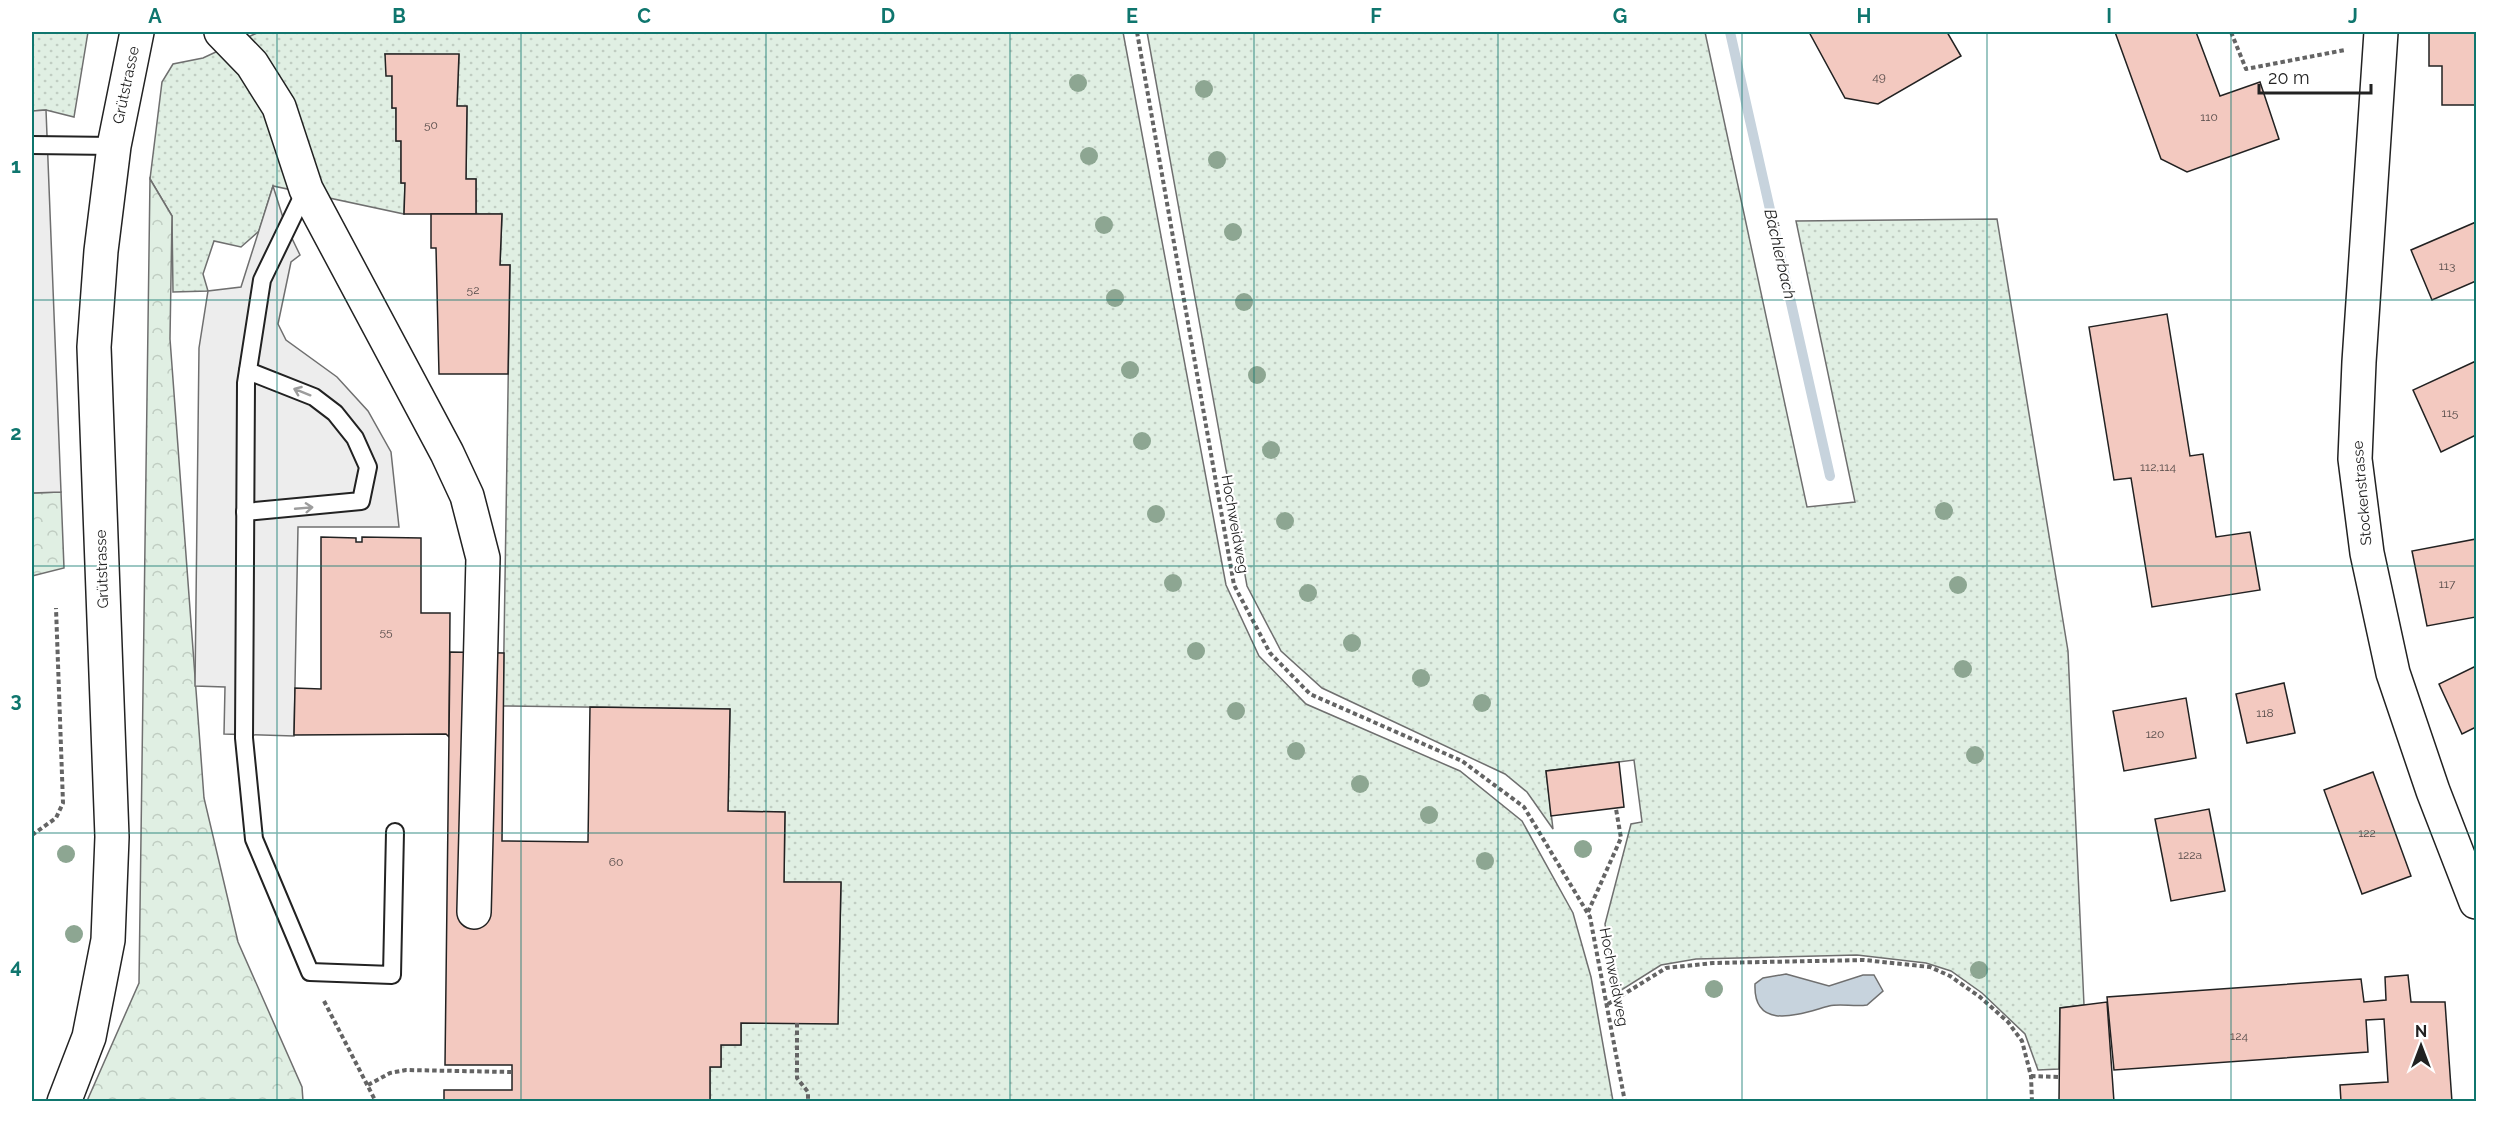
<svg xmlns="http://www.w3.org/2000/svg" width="2508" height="1133" font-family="Raleway,sans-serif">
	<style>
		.grass { fill: url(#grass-dots); stroke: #6f6f6f; stroke-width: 1.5 }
		.forest { fill: url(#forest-crowns); stroke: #6f6f6f; stroke-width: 1.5 }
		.parking { fill: #ededed; stroke: #6f6f6f; stroke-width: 1.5 }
		.water { fill: #c7d3dd; stroke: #6f6f6f; stroke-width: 1.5 }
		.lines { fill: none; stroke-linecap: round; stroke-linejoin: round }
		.stream { stroke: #c7d3dd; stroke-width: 10 }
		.building { fill: #f3c9c0; stroke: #222; stroke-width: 1.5 }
		.service-casing { stroke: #222; stroke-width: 20 }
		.minor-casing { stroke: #222; stroke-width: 36 }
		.path { stroke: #646464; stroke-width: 4; stroke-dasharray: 4.5 3; stroke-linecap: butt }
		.service { stroke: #fff; stroke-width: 16 }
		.minor { stroke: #fff; stroke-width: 33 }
		.tree { fill: #8da692 }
		.oneway { stroke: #9c9c9c }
		.grid { fill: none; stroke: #0f766e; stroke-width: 1.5; stroke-opacity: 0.55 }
		.labels { text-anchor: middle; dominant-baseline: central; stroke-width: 4.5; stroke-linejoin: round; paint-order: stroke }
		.number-label { font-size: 12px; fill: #564c4a }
		.street-label { font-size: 15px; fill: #222; stroke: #fff }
		.water-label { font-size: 16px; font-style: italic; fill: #222; stroke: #fff }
		.neatline { fill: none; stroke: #0f766e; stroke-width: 2 }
		.grid-label { font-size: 20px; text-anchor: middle; font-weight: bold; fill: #0f766e }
	</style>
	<defs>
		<pattern id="grass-dots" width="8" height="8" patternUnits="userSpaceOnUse" patternTransform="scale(1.5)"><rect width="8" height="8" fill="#e0efe3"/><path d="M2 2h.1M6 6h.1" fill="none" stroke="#c0cdc2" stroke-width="1.8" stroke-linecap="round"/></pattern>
		<pattern id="forest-crowns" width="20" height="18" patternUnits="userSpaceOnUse" patternTransform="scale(1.5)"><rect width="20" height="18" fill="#e0efe3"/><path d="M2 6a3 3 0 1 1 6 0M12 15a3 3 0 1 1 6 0" fill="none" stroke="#c0cdc2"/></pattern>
	</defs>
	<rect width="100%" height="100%" fill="#fff"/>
	<g class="grass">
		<polygon points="32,32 88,32 74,117 46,110 32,111"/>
		<polygon points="259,32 1123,32 1226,585 1259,656 1306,704 1460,771 1522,821 1573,913 1591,977 1613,1101 710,1101 710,1067 721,1067 721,1045 741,1045 741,1023 838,1023 841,883 784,882 785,812 728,811 730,709 503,706 510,265 500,265 502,214 476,214 476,179 466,179 467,107 457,106 459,55 385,54 392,76 392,108 396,108 396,141 401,141 401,183 405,183 404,214 273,186 259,231 241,247 214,241 203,274 208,291 173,292 172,216 150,179 162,82 173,64 203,58"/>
		<polygon points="1147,32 1705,32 1807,507 1855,502 1796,221 1997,219 2068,651 2084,1005 2060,1008 2059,1069 2038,1070 2025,1034 1982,993 1951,971 1926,963 1857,955 1696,959 1661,965 1615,994 1605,924 1631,824 1642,822 1634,760 1546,771 1553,829 1527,792 1505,774 1322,688 1281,651 1247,586"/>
	</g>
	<g class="forest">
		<polygon points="150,179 172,216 170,339 204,798 238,942 302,1087 303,1101 87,1101 139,983"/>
		<polygon points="61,492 64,568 32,576 32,493"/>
	</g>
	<g class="parking">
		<polygon points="46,110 61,492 32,493 32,111"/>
		<polygon points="273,186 285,224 300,255 291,262 278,324 286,340 337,377 368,411 391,452 399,527 298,527 294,736 224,734 225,687 195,686 199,348 208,291 241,287"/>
	</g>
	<path class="water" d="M1786,974L1829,986L1863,975H1874L1883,991L1867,1005C1854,1007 1840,1003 1829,1006C1802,1013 1753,1033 1755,984L1763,978Z"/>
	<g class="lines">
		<polyline class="stream" points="1730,32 1830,476"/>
	</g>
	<g class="building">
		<polygon points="1809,32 1947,32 1961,56 1878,104 1845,98"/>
		<polygon points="2115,32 2196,32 2220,96 2260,82 2279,139 2187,172 2161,159"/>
		<polygon points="2429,32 2476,32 2476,105 2442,105 2442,66 2429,66"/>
		<polygon points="385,54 459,54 457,106 467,106 466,179 476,179 476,214 404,214 405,183 401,183 401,141 396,141 396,108 392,108 392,76 386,76"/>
		<polygon points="431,214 502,214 500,265 510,265 508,374 439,374 436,248 431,248"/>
		<polygon points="2476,222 2476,281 2432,300 2411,250"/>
		<polygon points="2167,314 2190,456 2203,454 2216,537 2250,532 2260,590 2152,607 2131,478 2114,480 2089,327"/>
		<polygon points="2476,361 2476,435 2441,452 2413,390"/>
		<polygon points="321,537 356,538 356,542 362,542 362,537 421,538 421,613 450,613 449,737 446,734 294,735 295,688 321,689"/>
		<polygon points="2476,539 2476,617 2427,626 2412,551"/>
		<polygon points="450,652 504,653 502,841 588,842 590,707 730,709 728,811 785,812 784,882 841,882 838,1024 741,1023 741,1045 721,1045 721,1067 710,1067 710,1102 444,1102 444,1090 512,1090 512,1065 445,1065"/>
		<polygon points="2476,666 2476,727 2462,734 2439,684"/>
		<polygon points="2284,683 2295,733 2247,743 2236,694"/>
		<polygon points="2186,698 2196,758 2124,771 2113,711"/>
		<polygon points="1619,762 1624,807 1551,816 1546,771"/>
		<polygon points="2373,772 2411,876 2362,894 2324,790"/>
		<polygon points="2209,809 2225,891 2171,901 2155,819"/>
		<polygon points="2408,975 2411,1002 2445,1002 2452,1102 2341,1102 2340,1085 2388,1082 2384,1019 2366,1020 2368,1052 2114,1070 2107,997 2361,979 2364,1002 2386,1000 2385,977"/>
		<polygon points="2107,1002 2114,1102 2059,1102 2060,1008"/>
	</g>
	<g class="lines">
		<defs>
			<g id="service">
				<polyline points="32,145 114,146"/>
				<polyline points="306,189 262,280 246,383 244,738 254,839 310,972 392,975 395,832"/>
				<polyline points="245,512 361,501 368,467 355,438 335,413 314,397 248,371"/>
			</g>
			<g id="minor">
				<polyline points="221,32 252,64 279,107 306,189 447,453 467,496 483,558 474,912"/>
				<polyline points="2381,32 2359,362 2355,459 2367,553 2393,673 2433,791 2476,902"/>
				<polyline points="64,1102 89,1037 108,940 112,837 94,347 101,251 114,146 137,32"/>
			</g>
		</defs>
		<use href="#service" class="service-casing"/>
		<use href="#minor" class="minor-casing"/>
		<g class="path">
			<polyline points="1137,32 1234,585 1270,653 1310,694 1462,761 1524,807 1590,917 1625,1102"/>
			<polyline points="2231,32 2246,69 2345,50"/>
			<polyline points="32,835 56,818 63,803 56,608"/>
			<polyline points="1588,912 1621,838 1616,809"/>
			<polyline points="324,1001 376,1102"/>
			<polyline points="1608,1004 1666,968 1713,963 1864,960 1930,967 1950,976 1980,997 2008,1022 2022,1041 2031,1076 2032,1102"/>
			<polyline points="797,1023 797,1078 808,1092 808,1102"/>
			<polyline points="2031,1076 2059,1077"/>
			<polyline points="368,1085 390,1073 406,1070 512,1072"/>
		</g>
		<use href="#service" class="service"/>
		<use href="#minor" class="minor"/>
	</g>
	<g class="tree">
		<circle cx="1078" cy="83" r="9"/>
		<circle cx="1204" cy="89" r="9"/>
		<circle cx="1089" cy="156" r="9"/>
		<circle cx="1217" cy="160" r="9"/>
		<circle cx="1104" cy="225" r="9"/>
		<circle cx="1233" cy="232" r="9"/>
		<circle cx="1115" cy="298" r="9"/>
		<circle cx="1244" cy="302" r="9"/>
		<circle cx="1130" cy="370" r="9"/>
		<circle cx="1257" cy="375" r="9"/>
		<circle cx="1142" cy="441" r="9"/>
		<circle cx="1271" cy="450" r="9"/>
		<circle cx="1944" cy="511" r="9"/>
		<circle cx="1156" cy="514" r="9"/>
		<circle cx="1285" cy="521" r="9"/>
		<circle cx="1173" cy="583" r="9"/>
		<circle cx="1958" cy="585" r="9"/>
		<circle cx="1308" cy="593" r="9"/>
		<circle cx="1352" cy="643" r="9"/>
		<circle cx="1196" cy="651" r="9"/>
		<circle cx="1963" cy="669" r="9"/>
		<circle cx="1421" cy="678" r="9"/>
		<circle cx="1482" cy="703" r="9"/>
		<circle cx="1236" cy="711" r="9"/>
		<circle cx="1296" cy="751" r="9"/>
		<circle cx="1975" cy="755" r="9"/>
		<circle cx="1360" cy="784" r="9"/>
		<circle cx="1429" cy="815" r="9"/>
		<circle cx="1583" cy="849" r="9"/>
		<circle cx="66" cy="854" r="9"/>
		<circle cx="1485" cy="861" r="9"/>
		<circle cx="74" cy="934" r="9"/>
		<circle cx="1979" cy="970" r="9"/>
		<circle cx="1714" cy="989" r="9"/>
	</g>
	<defs><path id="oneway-shaft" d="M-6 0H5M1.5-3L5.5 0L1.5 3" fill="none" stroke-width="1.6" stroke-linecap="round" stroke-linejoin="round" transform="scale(1.5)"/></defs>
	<g class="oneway">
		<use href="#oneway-shaft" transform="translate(302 392) rotate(-158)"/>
		<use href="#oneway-shaft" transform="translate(304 508) rotate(-5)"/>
	</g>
	<path class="grid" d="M277,32V1102M521,32V1102M766,32V1102M1010,32V1102M1254,32V1102M1498,32V1102M1742,32V1102M1987,32V1102M2231,32V1102M32,300H2476M32,566H2476M32,833H2476"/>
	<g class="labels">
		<g class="number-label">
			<text x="1879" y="77">49</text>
			<text x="2209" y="117">110</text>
			<text x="431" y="125">50</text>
			<text x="2447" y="266">113</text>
			<text x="473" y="290">52</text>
			<text x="2450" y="413">115</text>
			<text x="2158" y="467">112,114</text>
			<text x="2447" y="584">117</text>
			<text x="386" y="632">55</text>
			<text x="2265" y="713">118</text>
			<text x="2155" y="734">120</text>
			<text x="2367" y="833">122</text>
			<text x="2190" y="855">122a</text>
			<text x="616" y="862">60</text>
			<text x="2239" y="1036">124</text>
		</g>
		<g class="street-label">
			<text transform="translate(126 85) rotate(-78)">Grütstrasse</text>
			<text transform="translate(2362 493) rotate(-95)">Stockenstrasse</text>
			<text transform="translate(1235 524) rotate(80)">Hochweidweg</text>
			<text transform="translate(102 569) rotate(-92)">Grütstrasse</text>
			<text transform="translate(1614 977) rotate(79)">Hochweidweg</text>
		</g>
		<g class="water-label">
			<text transform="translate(1780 254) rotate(77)">Bächlerbach</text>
		</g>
	</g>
	<rect width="2508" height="1133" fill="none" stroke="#ffffff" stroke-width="66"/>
	<g transform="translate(2421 1046)" stroke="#ffffff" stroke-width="4.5" paint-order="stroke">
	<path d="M0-4.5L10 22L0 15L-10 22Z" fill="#222222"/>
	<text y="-9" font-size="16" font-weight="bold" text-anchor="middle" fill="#222222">N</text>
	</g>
	<path d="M2259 84v9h112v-9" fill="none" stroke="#222222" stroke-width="3"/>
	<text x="2268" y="84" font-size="18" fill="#222222" stroke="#ffffff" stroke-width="4.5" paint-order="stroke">20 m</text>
	<rect x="33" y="33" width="2442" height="1067" class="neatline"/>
	<g class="grid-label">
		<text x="155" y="23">A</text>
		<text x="399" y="23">B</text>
		<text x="644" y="23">C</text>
		<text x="888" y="23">D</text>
		<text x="1132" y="23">E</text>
		<text x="1376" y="23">F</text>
		<text x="1620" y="23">G</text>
		<text x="1864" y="23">H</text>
		<text x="2109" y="23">I</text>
		<text x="2353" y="23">J</text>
		<text x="16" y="173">1</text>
		<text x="16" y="440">2</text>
		<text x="16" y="707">3</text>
		<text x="16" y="973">4</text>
	</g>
</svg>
